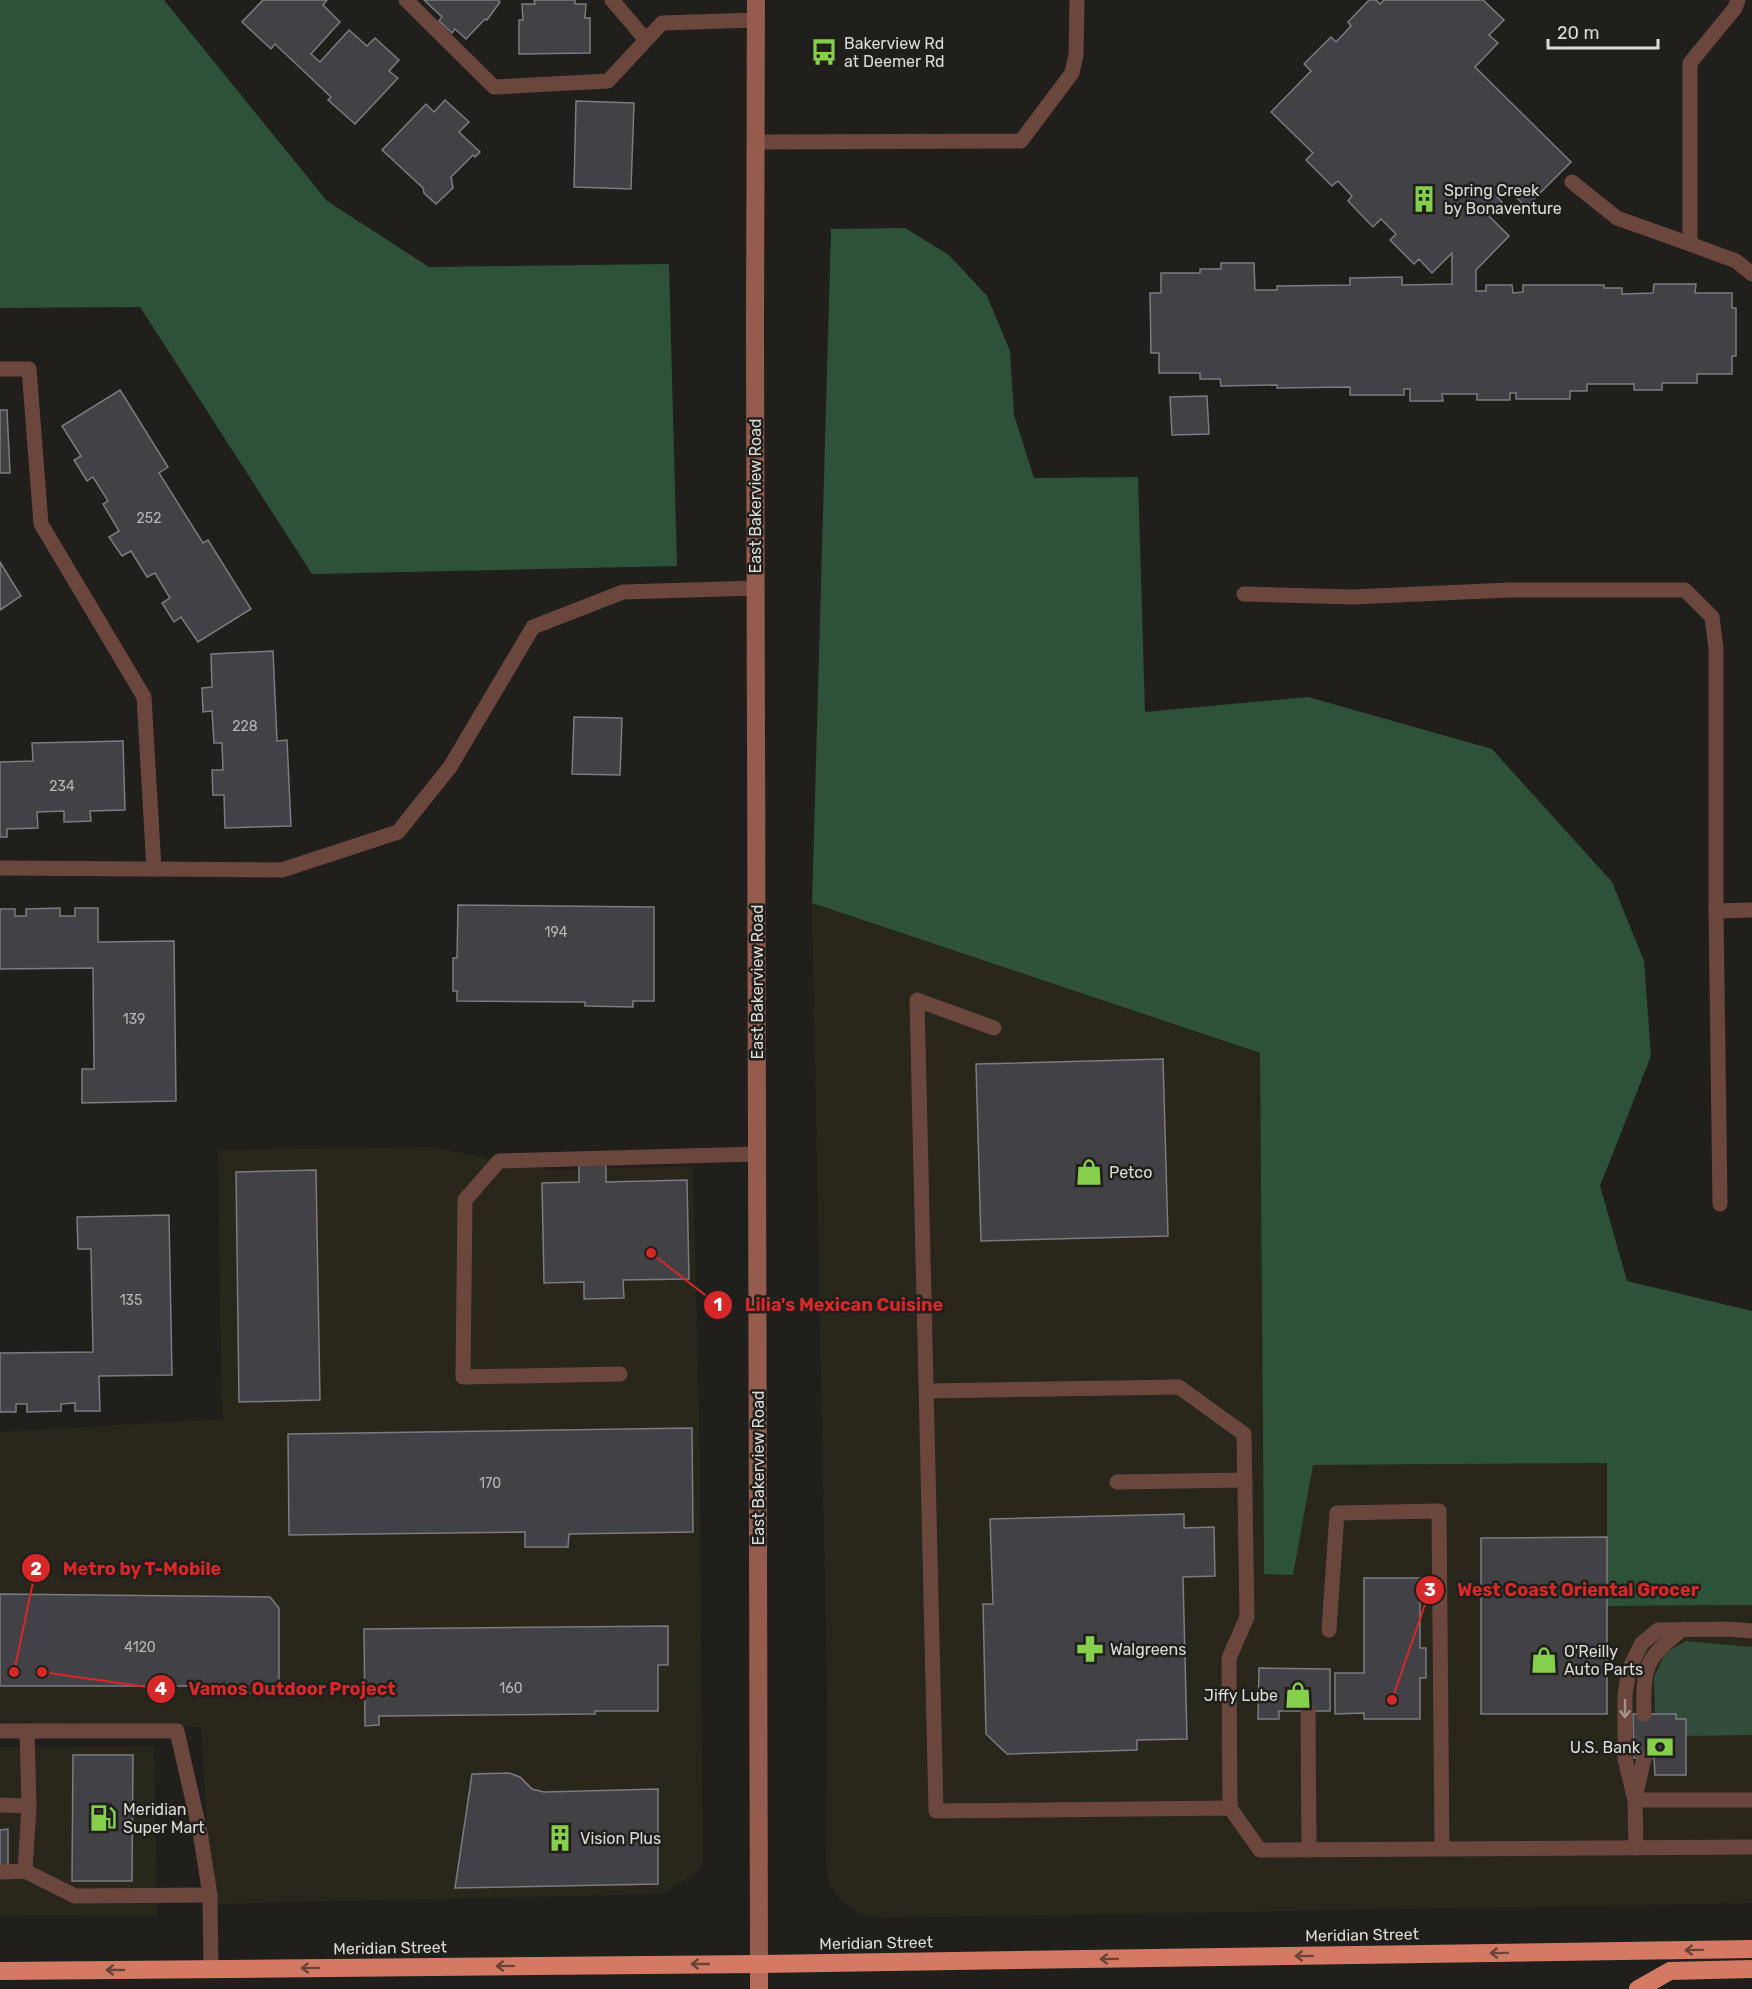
<svg xmlns="http://www.w3.org/2000/svg" width="1752" height="1989" font-family="Rubik,sans-serif">
	<style>
		.built { fill: #29261c }
		.green { fill: #334d3b }
		.forest { fill: #2e5139 }
		.building { fill: #424146; stroke: #7b7b80; stroke-width: 1.5 }
		.lines { fill: none; stroke-linecap: round; stroke-linejoin: round }
		.lane { stroke: #6b463d; stroke-width: 15 }
		.secondary { stroke: #955b4d; stroke-width: 18 }
		.primary { stroke: #b66b5a; stroke-width: 18 }
		.highway { stroke: #d47a64; stroke-width: 18 }
		.oneway { stroke: #a4908a }
		.oneway2 { stroke: #684338 }
		.labels { text-anchor: middle; dominant-baseline: central; stroke-width: 5; stroke-linejoin: round; paint-order: stroke }
		.number-label { font-size: 14px; fill: #b6b4b4 }
		.poi-label { font-size: 16px; fill: #dcdbd8; stroke: #201f1b; text-anchor: start }
		.street-label { font-size: 16px; fill: #dcdbd8; stroke: #201f1b }
		.leader { fill: none; stroke: #d62828; stroke-width: 2 }
		.callout-dot { fill: #d62828; stroke: #201f1b; stroke-width: 2 }
		.mark-label { font-size: 18px; text-anchor: middle; font-weight: bold; fill: #fff }
		.callout-label { font-size: 18px; text-anchor: middle; font-weight: bold; fill: #d62828; stroke: #201f1b; stroke-width: 5; stroke-linejoin: round; paint-order: stroke }
	</style>
	<rect width="100%" height="100%" fill="#201f1b"/>
	<g class="built">
		<polygon points="812,903 1260,1053 1264,1574 1293,1575 1312,1465 1607,1463 1607,1606 1752,1605 1752,1903 878,1918 858,1913 841,1901 829,1883 826,1861 827,1691"/>
		<polygon points="430,1147 552,1170 693,1166 699,1411 703,1868 663,1894 212,1904 201,1727 0,1722 0,1432 222,1419 218,1150"/>
		<polygon points="154,1746 157,1916 0,1915 0,1747"/>
	</g>
	<polygon class="green" points="1686,1641 1752,1647 1752,1735 1686,1736 1686,1719 1676,1719 1676,1714 1655,1714 1654,1677 1665,1653"/>
	<g class="forest">
		<polygon points="0,0 164,0 327,201 429,267 669,264 677,566 312,574 140,307 0,308"/>
		<polygon points="905,228 949,255 987,296 1010,351 1014,415 1034,478 1138,477 1145,712 1308,697 1492,749 1612,882 1644,961 1651,1056 1600,1186 1627,1281 1752,1311 1752,1605 1607,1606 1607,1463 1313,1465 1293,1575 1264,1574 1260,1053 812,903 831,229"/>
	</g>
	<g class="building">
		<polygon points="263,0 327,0 323,5 340,22 311,54 320,62 349,30 367,46 375,38 399,60 389,71 398,78 355,124 328,100 331,97 275,44 271,49 242,22"/>
		<polygon points="424,0 498,0 500,2 487,20 485,19 466,39 455,29 452,33 439,21 442,17"/>
		<polygon points="534,0 575,0 575,4 586,4 585,18 590,18 590,53 519,54 519,20 523,20 522,4 535,4"/>
		<polygon points="1369,0 1376,0 1380,4 1384,0 1483,0 1504,20 1489,35 1498,43 1475,67 1571,162 1526,207 1507,188 1497,197 1502,202 1489,216 1509,236 1476,270 1476,291 1486,291 1486,285 1512,285 1513,293 1523,292 1523,285 1604,285 1604,288 1622,288 1622,294 1653,293 1654,284 1696,284 1695,293 1732,293 1732,308 1736,308 1736,356 1732,356 1732,374 1697,374 1697,383 1662,383 1662,390 1634,390 1634,384 1587,384 1587,391 1570,391 1570,399 1516,399 1516,393 1510,393 1510,400 1477,400 1477,394 1442,394 1443,401 1410,401 1410,389 1404,389 1404,395 1350,395 1350,387 1277,388 1277,385 1221,386 1220,379 1200,379 1200,373 1159,373 1159,353 1151,353 1150,293 1161,293 1161,273 1200,273 1200,269 1221,269 1221,263 1254,263 1255,290 1277,290 1277,286 1350,285 1350,278 1402,277 1402,285 1452,284 1452,253 1432,273 1419,259 1414,264 1390,240 1396,234 1381,219 1373,227 1348,201 1352,196 1338,181 1332,186 1306,160 1313,153 1271,112 1311,71 1304,64 1331,37 1336,42 1351,26 1348,22"/>
		<polygon points="445,100 469,122 459,132 480,152 475,157 473,155 451,177 453,188 436,204 424,193 423,188 382,150 426,104 434,112"/>
		<polygon points="576,101 634,103 631,189 574,187"/>
		<polygon points="120,390 168,467 159,473 203,543 208,540 251,609 198,642 181,617 174,622 162,603 170,598 155,573 147,577 131,551 122,556 109,537 119,531 103,504 108,501 93,477 87,481 74,460 81,456 62,426"/>
		<polygon points="1207,396 1209,434 1172,435 1170,397"/>
		<polygon points="0,410 7,410 10,473 0,473"/>
		<polygon points="0,562 21,596 0,610"/>
		<polygon points="273,651 277,741 287,740 291,826 225,828 224,795 213,795 212,770 223,770 222,743 214,743 212,711 203,712 202,688 212,687 211,654"/>
		<polygon points="574,717 622,718 620,775 572,774"/>
		<polygon points="123,741 125,810 90,811 91,821 64,822 64,811 37,812 38,828 7,829 7,837 0,837 0,762 33,761 32,743"/>
		<polygon points="458,905 654,907 654,1001 633,1001 633,1007 585,1006 585,1002 457,1001 457,991 453,991 453,958 457,958"/>
		<polygon points="60,908 60,916 75,916 75,908 98,908 98,942 174,941 176,1101 82,1103 82,1069 94,1069 93,968 0,969 0,909 15,909 15,916 26,916 26,909"/>
		<polygon points="1163,1059 1168,1236 981,1241 976,1064"/>
		<polygon points="606,1162 606,1182 687,1180 689,1279 623,1280 624,1298 584,1299 584,1282 544,1283 542,1183 579,1182 579,1163"/>
		<polygon points="316,1170 320,1400 239,1402 236,1172"/>
		<polygon points="169,1215 172,1375 99,1376 100,1411 75,1411 75,1403 61,1404 61,1411 27,1412 27,1404 16,1404 16,1412 0,1412 0,1353 93,1352 91,1249 78,1249 77,1217"/>
		<polygon points="692,1428 693,1532 569,1534 568,1547 525,1547 525,1532 289,1535 288,1434"/>
		<polygon points="1184,1514 1184,1528 1214,1527 1215,1576 1183,1577 1187,1739 1137,1740 1137,1750 1007,1754 986,1734 983,1604 993,1604 990,1519"/>
		<polygon points="1607,1537 1607,1714 1481,1714 1481,1538"/>
		<polygon points="1364,1578 1420,1578 1420,1648 1426,1648 1426,1678 1420,1678 1420,1719 1364,1719 1364,1713 1335,1714 1335,1673 1364,1673"/>
		<polygon points="0,1594 270,1597 279,1608 279,1693 214,1693 214,1686 0,1686"/>
		<polygon points="668,1626 668,1665 658,1665 658,1711 595,1711 595,1714 379,1716 379,1725 365,1726 364,1629"/>
		<polygon points="1259,1668 1330,1669 1330,1711 1279,1711 1279,1719 1258,1719"/>
		<polygon points="1633,1714 1676,1714 1676,1719 1686,1719 1686,1775 1655,1775 1654,1758 1634,1758"/>
		<polygon points="73,1755 133,1755 132,1881 72,1881"/>
		<polygon points="509,1773 520,1777 532,1789 544,1792 658,1789 658,1884 455,1888 472,1774"/>
		<polygon points="8,1829 8,1869 0,1878 0,1830"/>
	</g>
	<g class="lines">
		<g class="lane">
			<polyline points="406,0 494,87 608,81 662,23 756,20"/>
			<polyline points="612,0 646,40"/>
			<polyline points="1738,0 1735,8 1690,63 1690,244 1736,261 1752,274"/>
			<polyline points="755,142 1021,141 1072,73 1076,55 1077,0"/>
			<polyline points="1572,182 1617,218 1690,244"/>
			<polyline points="0,369 29,369 41,524 144,697 154,869"/>
			<polyline points="1244,594 1352,597 1509,590 1685,590 1712,617 1716,648 1716,911 1752,910"/>
			<polyline points="0,868 282,870 398,832 450,767 533,627 623,592 756,588"/>
			<polyline points="1716,911 1720,1204"/>
			<polyline points="994,1028 917,1000 936,1811 1230,1808 1260,1850 1752,1847"/>
			<polyline points="620,1374 463,1377 465,1200 499,1161 757,1154"/>
			<polyline points="927,1391 1179,1387 1244,1434 1247,1617 1229,1658 1230,1808"/>
			<polyline points="1117,1482 1245,1480"/>
			<polyline points="1329,1630 1337,1513 1439,1511 1442,1849"/>
			<polyline points="1308,1711 1309,1850"/>
			<path d="M1644,1714C1643,1667 1645,1658 1683,1629"/>
			<polyline points="0,1731 177,1731 200,1832 210,1895 211,1969"/>
			<polyline points="27,1731 29,1806 25,1871 75,1896 210,1895"/>
			<polyline points="1636,1794 1644,1758"/>
			<polyline points="1635,1800 1625,1759 1625,1695 1629,1669 1642,1643 1658,1630 1728,1629 1752,1631"/>
			<polyline points="0,1805 29,1806"/>
			<polyline points="1636,1848 1635,1800 1752,1800"/>
			<polyline points="2,1872 25,1871"/>
		</g>
		<polyline class="secondary" points="756,0 755,328 759,1964"/>
		<polyline class="primary" points="759,1964 759,1989"/>
		<g class="highway">
			<polyline points="0,1971 759,1964 1752,1949"/>
			<polyline points="1638,1989 1670,1971 1752,1969"/>
		</g>
	</g>
	<defs><path id="oneway-shaft" d="M-6 0H5M1.5-3L5.5 0L1.5 3" fill="none" stroke-width="1.6" stroke-linecap="round" stroke-linejoin="round" transform="scale(1.5)"/></defs>
	<use class="oneway" href="#oneway-shaft" transform="translate(1625 1709) rotate(90)"/>
	<g class="oneway2">
		<use href="#oneway-shaft" transform="translate(1694 1950) rotate(179)"/>
		<use href="#oneway-shaft" transform="translate(1499 1953) rotate(179)"/>
		<use href="#oneway-shaft" transform="translate(1304 1956) rotate(179)"/>
		<use href="#oneway-shaft" transform="translate(1109 1959) rotate(179)"/>
		<use href="#oneway-shaft" transform="translate(700 1964) rotate(180)"/>
		<use href="#oneway-shaft" transform="translate(505 1966) rotate(179)"/>
		<use href="#oneway-shaft" transform="translate(310 1968) rotate(179)"/>
		<use href="#oneway-shaft" transform="translate(115 1970) rotate(180)"/>
	</g>
	<defs>
		<symbol id="bus-bare" viewBox="-9 -9 18 18"><path d="M-5-6H5V4H4V6H2V4H-2V6H-4V4H-5ZM-3.5-4V0h7V-4ZM-3.5 1.2v1.5H-2V1.2ZM2 1.2v1.5H3.5V1.2Z" fill="#86cf4c" stroke="#201f1b" stroke-width="2.5" paint-order="stroke"/></symbol>
		<symbol id="building-bare" viewBox="-9 -9 18 18"><path d="M-4-6H4V6H1V3H-1V6H-4ZM-2.5-4.3h1.7v1.8h-1.7ZM.8-4.3h1.7v1.8H.8ZM-2.5-1h1.7V.8h-1.7ZM.8-1h1.7V.8H.8Z" fill="#86cf4c" stroke="#201f1b" stroke-width="2.5" paint-order="stroke"/></symbol>
		<symbol id="shop-bare" viewBox="-9 -9 18 18"><path d="M-5-2.5h2.3a2.7 3.5 0 0 1 5.4 0H5L5.5 6h-11ZM-1.5-2.5h3a1.5 2.3 0 0 0-3 0Z" fill="#86cf4c" stroke="#201f1b" stroke-width="2.5" paint-order="stroke"/></symbol>
		<symbol id="pharmacy-bare" viewBox="-9 -9 18 18"><path d="M-2-6h4v4h4v4h-4v4h-4v-4h-4v-4h4Z" fill="#86cf4c" stroke="#201f1b" stroke-width="2.5" paint-order="stroke"/></symbol>
		<symbol id="bank-bare" viewBox="-9 -9 18 18"><path d="M-6-4H6V4H-6ZM0-2.3a2.3 2.3 0 1 0 0 4.6a2.3 2.3 0 1 0 0-4.6Z" fill="#86cf4c" stroke="#201f1b" stroke-width="2.5" paint-order="stroke"/></symbol>
		<symbol id="fuel-bare" viewBox="-9 -9 18 18"><path d="M-5.5-6h7V0h2V4h1.3V-2.5L3-4.5l.8-.8L6-3V5H2.5V1h-1V6h-7ZM-4.2-4.7v3.2H.2V-4.7Z" fill="#86cf4c" stroke="#201f1b" stroke-width="2.5" paint-order="stroke"/></symbol>
	</defs>
	<g fill-rule="evenodd">
		<use href="#bus-bare" x="805" y="33" width="38" height="38"/>
		<use href="#building-bare" x="1405" y="180" width="38" height="38"/>
		<use href="#shop-bare" x="1070" y="1153" width="38" height="38"/>
		<use href="#pharmacy-bare" x="1071" y="1630" width="38" height="38"/>
		<use href="#shop-bare" x="1525" y="1641" width="38" height="38"/>
		<use href="#shop-bare" x="1279" y="1676" width="38" height="38"/>
		<use href="#bank-bare" x="1641" y="1728" width="38" height="38"/>
		<use href="#fuel-bare" x="84" y="1799" width="38" height="38"/>
		<use href="#building-bare" x="541" y="1819" width="38" height="38"/>
	</g>
	<g class="labels">
		<g class="number-label">
			<text x="149" y="518">252</text>
			<text x="245" y="726">228</text>
			<text x="62" y="786">234</text>
			<text x="556" y="932">194</text>
			<text x="134" y="1019">139</text>
			<text x="131" y="1300">135</text>
			<text x="490" y="1483">170</text>
			<text x="140" y="1647">4120</text>
			<text x="511" y="1688">160</text>
		</g>
		<g class="poi-label">
			<text x="844" y="43">Bakerview Rd<tspan x="844" dy="18">at Deemer Rd</tspan></text>
			<text x="1444" y="190">Spring Creek<tspan x="1444" dy="18">by Bonaventure</tspan></text>
			<text x="1109" y="1172">Petco</text>
			<text x="1110" y="1649">Walgreens</text>
			<text x="1564" y="1651">O'Reilly<tspan x="1564" dy="18">Auto Parts</tspan></text>
			<text x="1278" y="1695" text-anchor="end">Jiffy Lube</text>
			<text x="1640" y="1747" text-anchor="end">U.S. Bank</text>
			<text x="123" y="1809">Meridian<tspan x="123" dy="18">Super Mart</tspan></text>
			<text x="580" y="1838">Vision Plus</text>
		</g>
		<g class="street-label">
			<text transform="translate(755 496) rotate(-90)">East Bakerview Road</text>
			<text transform="translate(757 982) rotate(-90)">East Bakerview Road</text>
			<text transform="translate(758 1468) rotate(-90)">East Bakerview Road</text>
			<text transform="translate(1362 1935) rotate(-1)">Meridian Street</text>
			<text transform="translate(876 1943) rotate(-1)">Meridian Street</text>
			<text transform="translate(390 1948) rotate(-1)">Meridian Street</text>
		</g>
	</g>
	<path class="leader" d="M651 1253L718 1305M14 1672L36 1568M1392 1700L1430 1590M42 1672L161 1689"/>
	<g class="callout-dot">
		<circle cx="651" cy="1253" r="6"/>
		<circle cx="14" cy="1672" r="6"/>
		<circle cx="1392" cy="1700" r="6"/>
		<circle cx="42" cy="1672" r="6"/>
		<circle cx="718" cy="1305" r="15"/>
		<circle cx="36" cy="1568" r="15"/>
		<circle cx="1430" cy="1590" r="15"/>
		<circle cx="161" cy="1689" r="15"/>
	</g>
	<g class="mark-label">
		<text x="718" y="1311">1</text>
		<text x="36" y="1575">2</text>
		<text x="1430" y="1596">3</text>
		<text x="161" y="1695">4</text>
	</g>
	<g class="callout-label">
		<text x="844" y="1311">Lilia's Mexican Cuisine</text>
		<text x="142" y="1575">Metro by T-Mobile</text>
		<text x="1578" y="1596">West Coast Oriental Grocer</text>
		<text x="292" y="1695">Vamos Outdoor Project</text>
	</g>
	<path d="M1548 39v9h110v-9" fill="none" stroke="#dcdbd8" stroke-width="3"/>
	<text x="1557" y="39" font-size="18" fill="#dcdbd8" stroke="#201f1b" stroke-width="4.5" paint-order="stroke">20 m</text>
</svg>
